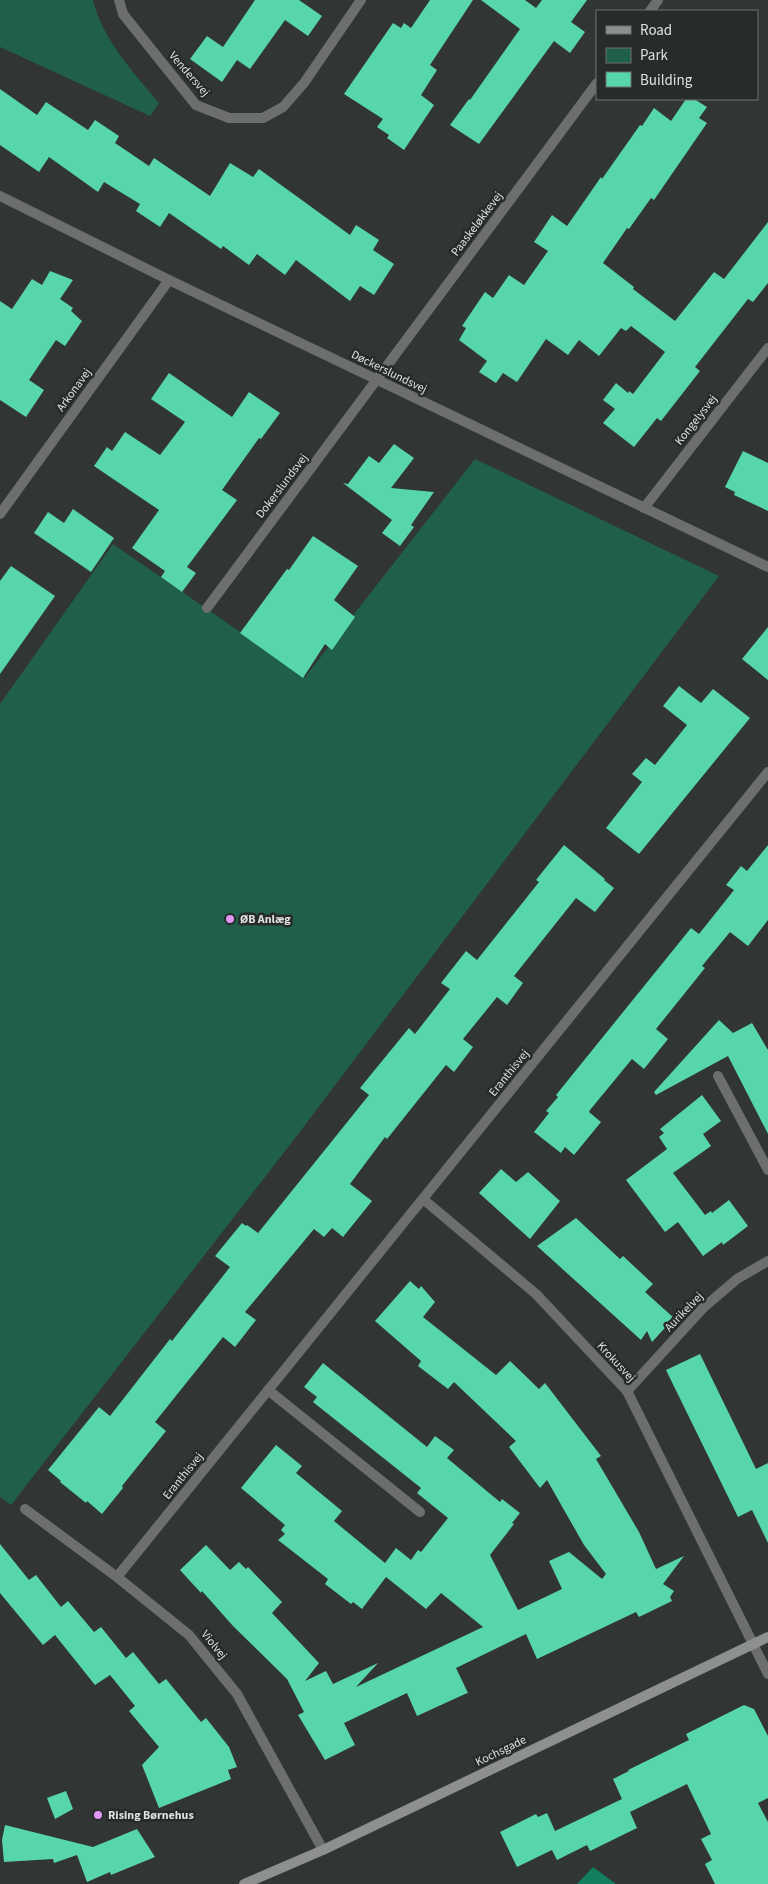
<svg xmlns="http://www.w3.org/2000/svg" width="768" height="1884" font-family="'Source Sans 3',sans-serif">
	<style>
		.green { fill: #205f4b }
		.forest { fill: #127f61 }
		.building { fill: #57d6ad }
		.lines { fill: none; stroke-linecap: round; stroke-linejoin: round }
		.street { stroke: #6d6f6e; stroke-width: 10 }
		.secondary { stroke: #8d908f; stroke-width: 10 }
		.poi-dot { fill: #de98f2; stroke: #272b2a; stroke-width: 2 }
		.labels { text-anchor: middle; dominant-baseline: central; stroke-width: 5; stroke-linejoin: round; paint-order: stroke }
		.street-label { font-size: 12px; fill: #dee0df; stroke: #272b2a }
		.poi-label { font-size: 12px; font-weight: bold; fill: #dee0df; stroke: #272b2a; text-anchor: start }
	</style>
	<rect width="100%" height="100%" fill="#313534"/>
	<g class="green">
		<path d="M0,0H93C102,39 134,73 159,103L150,116L0,47Z"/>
		<polygon points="475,459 719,576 299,1133 11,1505 0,1497 0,704 113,544 305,677"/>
	</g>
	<polygon class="forest" points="593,1867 616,1884 577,1884"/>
	<g class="building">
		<polygon points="255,0 299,0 322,16 308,36 285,20 250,69 237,60 222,82 190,59 207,36 223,47"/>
		<polygon points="430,0 473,0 430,65 437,70 421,95 434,105 404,150 387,138 389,135 377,127 383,119 344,94 393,23 401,28 404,23 411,28"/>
		<polygon points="481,0 525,0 536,8 542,0 587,0 571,22 585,32 570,53 554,41 479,144 450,125 469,99 470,100 520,29"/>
		<polygon points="0,89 37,115 46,102 88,130 95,120 119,136 115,143 149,166 154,158 210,196 230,163 253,177 259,169 350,235 356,225 379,240 373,250 394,264 374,295 360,286 350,301 296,260 285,275 257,254 249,265 223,246 221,249 169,213 160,227 136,211 140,204 104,182 98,192 49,157 39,172 0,145"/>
		<polygon points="686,99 694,99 707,107 699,118 707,123 654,200 651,198 629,229 627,228 603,263 634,287 633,289 675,321 714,272 724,279 768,222 768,283 753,302 748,299 695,367 700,371 661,421 657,418 634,447 603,423 615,409 603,400 616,383 628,393 629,391 633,394 665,352 631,326 626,331 621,328 599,356 579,340 568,355 546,339 517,382 503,373 496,383 479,372 487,361 459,340 466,328 462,326 485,292 493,298 509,275 524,285 548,251 534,242 552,215 567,226 601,177 602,179 640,125 642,126 654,108 671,121"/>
		<polygon points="50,271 73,280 60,299 73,308 71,311 82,321 65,346 56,340 29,380 44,390 26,417 0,400 0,301 12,309 32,279 42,285"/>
		<polygon points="169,373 232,417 249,392 280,413 261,439 259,438 222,490 237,500 187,567 196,573 182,592 161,577 165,571 132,548 159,510 94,466 107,447 112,451 125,432 160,455 185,422 151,399"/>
		<polygon points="394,444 414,458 391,488 434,492 411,525 414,527 400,546 382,533 392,520 343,483 348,484 369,456 379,463"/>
		<polygon points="743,451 768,463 768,511 734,495 735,492 725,487"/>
		<polygon points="73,509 114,538 91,572 34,533 48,512 64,523"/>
		<polygon points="313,536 358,566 334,600 355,617 332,650 325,644 303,678 240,633 287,569 289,570"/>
		<polygon points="11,566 55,596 0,674 0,581"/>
		<polygon points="768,627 768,680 742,659"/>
		<polygon points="679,686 701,703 713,689 750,718 639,854 606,828 642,782 632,774 646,758 655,765 687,725 663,706"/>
		<polygon points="564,845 605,879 604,880 614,888 595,912 576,898 514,976 523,983 507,1005 497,997 463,1039 473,1047 454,1072 446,1065 387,1139 385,1137 350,1184 372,1201 343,1237 332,1228 324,1237 314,1229 245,1312 256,1320 235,1347 223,1337 155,1422 166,1431 122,1486 123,1488 102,1514 87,1501 86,1503 60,1482 61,1481 48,1470 99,1407 110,1416 170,1339 172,1341 230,1267 215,1256 242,1223 246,1226 247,1225 258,1233 369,1095 360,1088 409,1028 415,1034 450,989 441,983 466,951 477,960 539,882 536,880"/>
		<polygon points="768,845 768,920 748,946 730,932 702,966 705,968 656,1029 668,1039 644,1069 632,1059 590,1110 589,1112 601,1122 574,1155 565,1147 561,1153 534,1132 549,1113 546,1111 558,1097 556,1095 691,928 699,934 734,890 726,885 741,866 747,871"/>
		<polygon points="719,1020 733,1033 752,1023 768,1050 768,1134 728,1056 656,1095 654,1092"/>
		<polygon points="702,1095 721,1121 703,1134 711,1146 673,1173 705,1215 711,1211 712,1213 729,1200 748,1226 723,1245 722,1242 703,1256 678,1222 665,1232 626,1180 667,1149 659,1137 664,1133 660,1129"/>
		<polygon points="501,1169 516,1182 528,1172 560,1201 530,1239 479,1193"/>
		<polygon points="576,1218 620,1259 623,1256 653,1284 645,1292 674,1318 652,1342 647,1331 641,1340 537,1246"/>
		<polygon points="410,1281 419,1289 421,1286 435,1302 423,1317 496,1375 510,1361 539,1389 545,1383 601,1456 596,1459 639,1532 656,1569 684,1556 663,1584 674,1591 670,1597 672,1601 639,1617 636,1612 537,1659 526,1634 456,1668 468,1693 465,1694 417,1716 407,1693 344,1723 355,1745 325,1760 298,1715 304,1712 287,1679 233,1626 202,1591 201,1593 180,1570 206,1545 230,1570 239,1562 246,1569 248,1567 282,1602 272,1613 319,1663 305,1681 326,1671 333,1684 378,1663 356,1687 483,1627 441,1593 426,1609 386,1577 362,1609 353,1602 351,1604 325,1584 328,1579 278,1540 285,1534 281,1530 285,1525 241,1488 276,1445 302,1466 296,1473 342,1511 334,1521 385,1563 396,1548 411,1560 418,1550 421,1552 448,1518 417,1493 421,1488 313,1402 317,1397 304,1387 323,1363 427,1447 435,1436 454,1450 447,1458 500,1502 502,1499 520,1513 512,1523 514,1524 490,1555 518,1610 562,1589 549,1561 569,1552 602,1579 606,1574 584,1545 547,1480 540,1488 509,1447 516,1441 454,1382 448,1389 418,1366 421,1361 375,1321"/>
		<polygon points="700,1354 756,1469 768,1463 768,1543 752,1510 738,1517 666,1370"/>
		<polygon points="0,1544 29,1580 36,1575 61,1607 68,1601 94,1632 101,1627 126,1658 133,1652 159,1684 166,1679 201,1722 206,1718 229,1747 237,1767 228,1770 231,1779 159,1808 142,1765 159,1747 129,1711 135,1706 110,1675 95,1685 55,1635 43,1645 0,1593"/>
		<polygon points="744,1705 754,1709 768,1736 768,1798 758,1803 768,1822 768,1884 715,1884 705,1864 712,1860 701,1839 711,1834 687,1784 630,1812 637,1828 590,1851 587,1845 557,1860 552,1850 517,1867 500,1832 536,1814 538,1817 547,1813 555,1831 622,1799 613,1779 629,1771 628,1770 689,1740 686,1734"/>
		<polygon points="66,1791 73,1809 55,1819 47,1798"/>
		<polygon points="5,1825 93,1847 137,1829 155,1857 111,1875 110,1872 87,1882 77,1855 54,1863 53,1859 4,1862 2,1840"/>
	</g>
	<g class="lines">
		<g class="street">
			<polyline points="119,0 123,14 196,105 229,118 263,118 283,107 304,83 361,0"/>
			<polyline points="650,11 658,0"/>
			<polyline points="0,196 169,280 768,567"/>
			<polyline points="644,508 768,348"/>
			<polyline points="0,514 169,280"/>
			<polyline points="207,608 597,83"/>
			<polyline points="718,1076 768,1170"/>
			<polyline points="423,1199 536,1294 627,1391 768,1674"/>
			<polyline points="268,1390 420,1512"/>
			<polyline points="627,1391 703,1308 737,1279 768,1261"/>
			<polyline points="25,1509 117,1577 189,1635 237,1694 323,1850"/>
			<polyline points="117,1577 768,772"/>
		</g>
		<polyline class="secondary" points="244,1884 323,1850 768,1637"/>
	</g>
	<g class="poi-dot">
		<circle cx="230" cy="919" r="5"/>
		<circle cx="98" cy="1815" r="5"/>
	</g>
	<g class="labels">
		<g class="street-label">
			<text transform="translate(189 74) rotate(49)">Vendersvej</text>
			<text transform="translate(477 224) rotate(-53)">Paaskeløkkevej</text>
			<text transform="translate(389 372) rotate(26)">Døckerslundsvej</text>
			<text transform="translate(74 390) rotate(-54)">Arkonavej</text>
			<text transform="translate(696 420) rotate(-52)">Kongelysvej</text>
			<text transform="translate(282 486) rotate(-53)">Dokerslundsvej</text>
			<text transform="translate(509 1073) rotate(-51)">Eranthisvej</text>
			<text transform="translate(684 1312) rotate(-46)">Aurikelvej</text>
			<text transform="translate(616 1362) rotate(47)">Krokusvej</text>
			<text transform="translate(183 1476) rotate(-51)">Eranthisvej</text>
			<text transform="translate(214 1645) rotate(51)">Violvej</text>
			<text transform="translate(501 1751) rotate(-26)">Kochsgade</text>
		</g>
		<g class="poi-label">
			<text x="240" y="919">ØB Anlæg</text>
			<text x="108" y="1815">Rising Børnehus</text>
		</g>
	</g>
	<rect x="596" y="10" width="162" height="90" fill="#272b2a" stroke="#707372"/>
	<rect x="606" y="26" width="25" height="8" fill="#8d908f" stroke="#707372"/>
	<text x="640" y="35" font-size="15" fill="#dee0df">Road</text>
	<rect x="606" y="48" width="25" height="15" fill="#205f4b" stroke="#707372"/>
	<text x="640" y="60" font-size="15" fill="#dee0df">Park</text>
	<rect x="606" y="72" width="25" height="15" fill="#57d6ad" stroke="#707372"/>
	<text x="640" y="85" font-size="15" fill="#dee0df">Building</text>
</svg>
